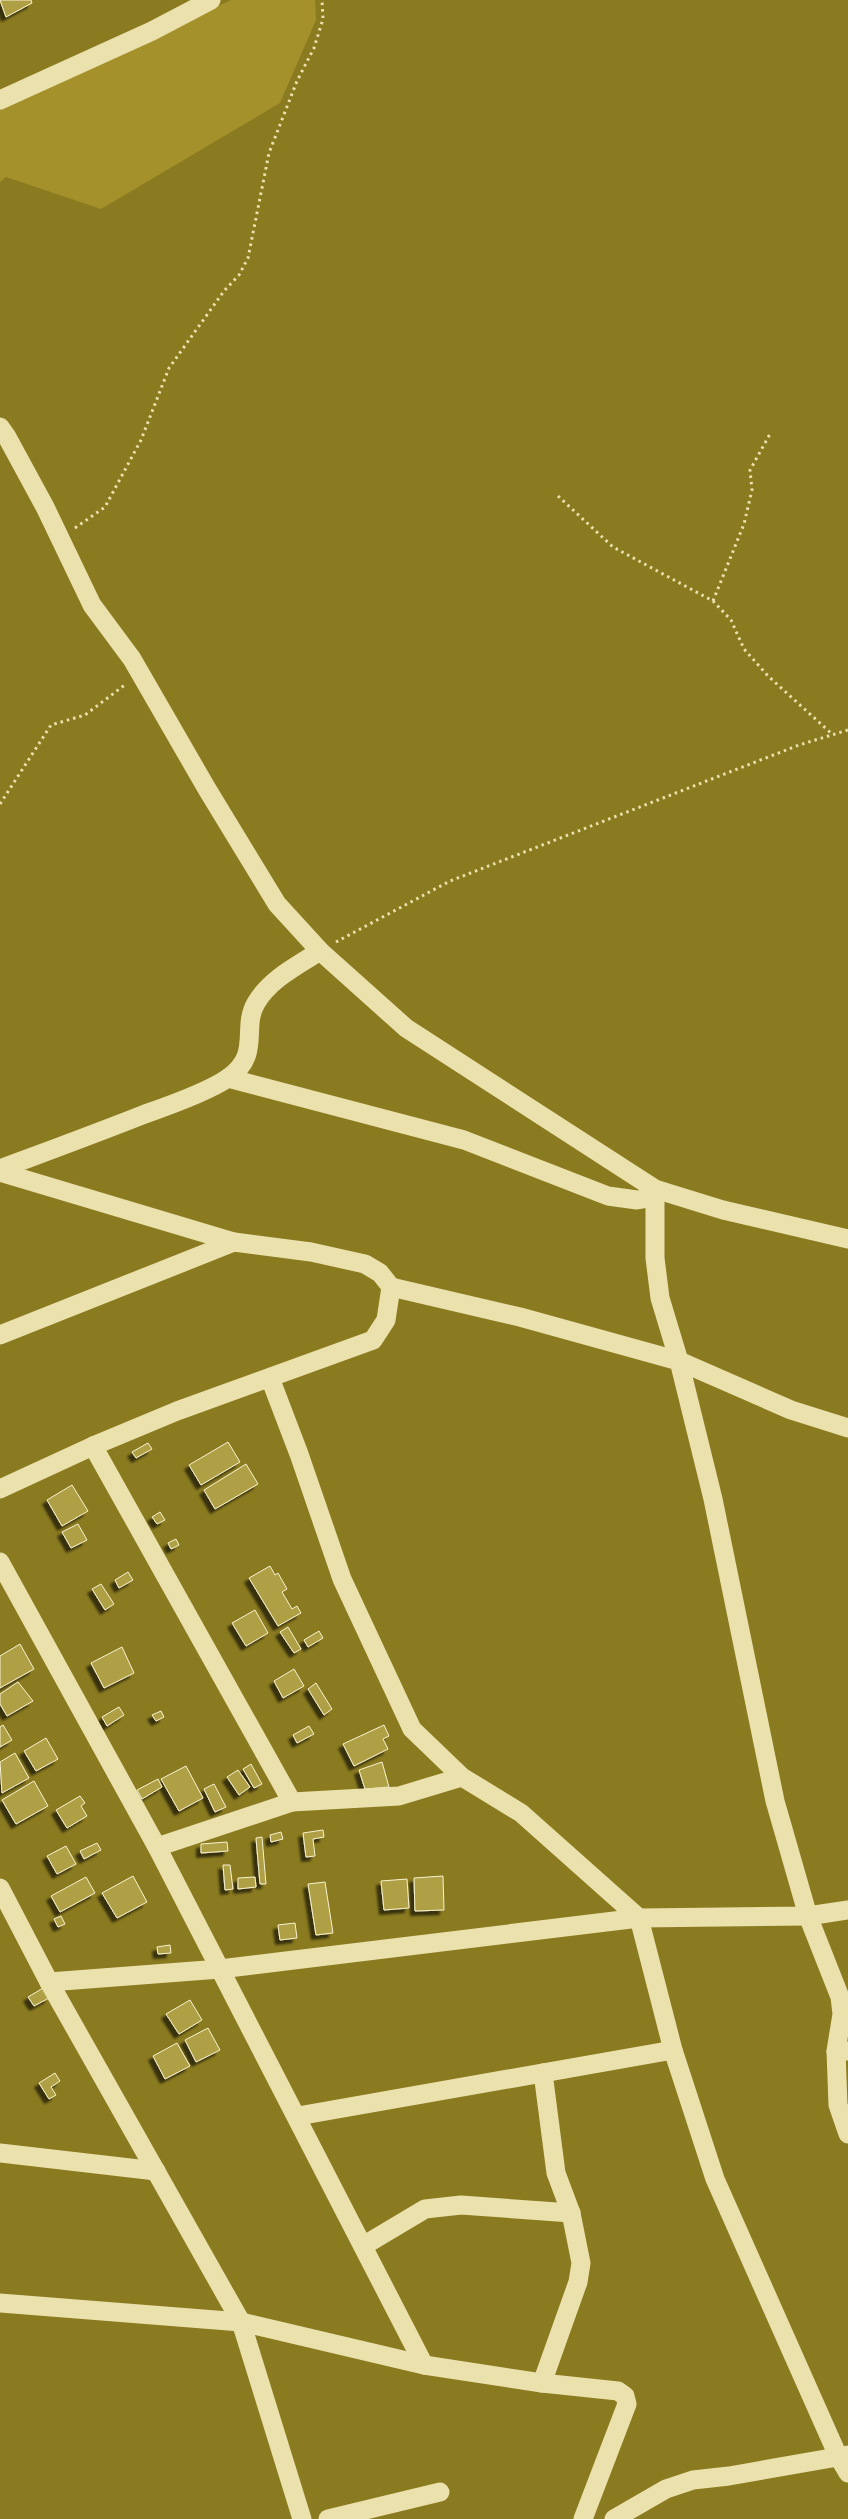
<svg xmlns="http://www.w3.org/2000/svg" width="848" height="2519" font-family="Barlow,sans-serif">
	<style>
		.green { fill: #a4912c }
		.building { fill: #b0a044; stroke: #f8f2d0; filter: url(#shadow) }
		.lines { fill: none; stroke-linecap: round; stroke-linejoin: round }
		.path { stroke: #ebe1ac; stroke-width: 3; stroke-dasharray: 2.5 4; stroke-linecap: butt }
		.street { stroke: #ebe1ac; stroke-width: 19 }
	</style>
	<defs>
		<filter id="shadow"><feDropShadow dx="-4.5" dy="4.5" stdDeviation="1" flood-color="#0009"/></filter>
	</defs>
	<rect width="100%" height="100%" fill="#8a7a20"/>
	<polygon class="green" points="231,0 315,0 316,20 280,103 101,209 6,177 0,182 0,108"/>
	<g class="building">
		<polygon points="0,0 31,0 32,3 6,17"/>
		<polygon points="228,1442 240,1462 201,1485 189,1465"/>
		<polygon points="148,1443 152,1449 136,1458 132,1452"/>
		<polygon points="246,1464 258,1484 215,1509 204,1490"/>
		<polygon points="72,1485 88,1511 62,1526 47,1500"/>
		<polygon points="160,1512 165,1520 157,1524 152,1517"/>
		<polygon points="78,1524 87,1540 71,1548 62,1532"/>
		<polygon points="176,1539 179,1545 171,1549 168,1543"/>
		<polygon points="270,1566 275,1575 278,1573 287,1589 282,1592 292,1609 297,1606 301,1613 278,1626 249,1578"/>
		<polygon points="128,1572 133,1580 119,1588 115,1580"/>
		<polygon points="101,1584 114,1604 105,1610 92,1589"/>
		<polygon points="255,1610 268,1633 246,1646 232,1623"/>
		<polygon points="288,1627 301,1649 294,1653 280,1632"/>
		<polygon points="319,1631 323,1638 308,1647 304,1640"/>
		<polygon points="20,1644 34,1669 0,1688 0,1656"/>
		<polygon points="122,1647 134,1673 104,1688 91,1663"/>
		<polygon points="294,1669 304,1686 283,1698 274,1681"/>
		<polygon points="18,1682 33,1701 7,1716 0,1704 0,1694"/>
		<polygon points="316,1683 332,1709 324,1715 308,1689"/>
		<polygon points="119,1707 124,1715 107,1726 102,1717"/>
		<polygon points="161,1711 164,1717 156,1721 152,1715"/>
		<polygon points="3,1725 12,1740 0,1747 0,1727"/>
		<polygon points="384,1725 389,1736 383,1739 388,1749 354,1766 343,1744"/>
		<polygon points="309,1726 314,1734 297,1743 293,1735"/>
		<polygon points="46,1738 58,1759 36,1771 24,1751"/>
		<polygon points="15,1753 29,1778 2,1793 0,1762"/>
		<polygon points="382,1762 389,1787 365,1789 359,1770"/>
		<polygon points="251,1764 262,1784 254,1788 243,1769"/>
		<polygon points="186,1766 203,1798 179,1811 161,1779"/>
		<polygon points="238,1770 250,1787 239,1795 227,1777"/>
		<polygon points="158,1779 162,1787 142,1799 137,1790"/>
		<polygon points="34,1781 48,1806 16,1824 2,1800"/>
		<polygon points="214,1784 226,1807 215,1812 204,1789"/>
		<polygon points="80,1796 85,1803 81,1806 87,1816 67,1828 56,1810"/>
		<polygon points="323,1830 324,1837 313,1839 315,1856 306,1857 303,1833"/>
		<polygon points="281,1832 283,1839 271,1842 270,1835"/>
		<polygon points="262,1837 266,1884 260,1884 256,1838"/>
		<polygon points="227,1842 228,1851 201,1853 201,1844"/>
		<polygon points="97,1843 101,1850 84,1859 80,1851"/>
		<polygon points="66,1846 76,1864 57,1874 47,1856"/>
		<polygon points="223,1865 230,1865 233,1889 225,1890"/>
		<polygon points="133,1876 147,1902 117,1918 102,1893"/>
		<polygon points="443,1876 444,1910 415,1911 414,1878"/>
		<polygon points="86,1877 95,1893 60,1912 51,1896"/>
		<polygon points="255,1877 256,1887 238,1889 238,1878"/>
		<polygon points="407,1879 409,1908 384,1910 381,1881"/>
		<polygon points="325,1882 333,1933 316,1935 308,1884"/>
		<polygon points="61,1916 65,1924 58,1927 54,1919"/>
		<polygon points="295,1923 297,1938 280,1940 278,1925"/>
		<polygon points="170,1945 171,1953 158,1954 157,1947"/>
		<polygon points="43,1988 49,1998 34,2006 28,1997"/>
		<polygon points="190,2000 202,2020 179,2034 166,2014"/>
		<polygon points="208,2028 220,2050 196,2062 185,2040"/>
		<polygon points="177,2043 190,2066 165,2079 153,2056"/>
		<polygon points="55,2073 60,2081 51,2087 56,2095 49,2099 39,2083"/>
	</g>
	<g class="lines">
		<g class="path">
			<polyline points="558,496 613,547 713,601 731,620 744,649 768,676 832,734"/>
			<polyline points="75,528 105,507 141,440 169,368 224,291 239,275 248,258 269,153 297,81 314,48 323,19 322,0"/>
			<polyline points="713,601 744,524 752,490 750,470 770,434"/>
			<polyline points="0,804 51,725 85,715 126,684"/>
			<polyline points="336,942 450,881 799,745 848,730"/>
		</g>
		<g class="street">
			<polyline points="0,100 152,31 211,0"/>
			<polyline points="0,427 7,437 45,507 92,605 132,659 207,789 277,904 320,951 406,1028 655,1189 723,1210 848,1239"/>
			<polyline points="228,1078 464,1140 608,1196 637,1200 655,1197"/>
			<path d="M0,1169C48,1151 97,1133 145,1114C168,1106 209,1091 228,1078C262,1054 241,1029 256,1003C270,979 297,966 320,951"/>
			<polyline points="0,1172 234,1242"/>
			<polyline points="655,1189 655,1258 660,1298 679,1361 791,1410 848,1428"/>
			<polyline points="391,1287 520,1317 679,1361 713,1499 775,1801 808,1916 840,1997 842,2014 836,2051 848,2051"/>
			<polyline points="0,1335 234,1242 311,1252 365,1264 380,1273 391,1287 386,1320 373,1340 177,1411 93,1446 0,1489"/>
			<polyline points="270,1378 299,1454 342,1579 412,1729 462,1777 521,1813 639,1918 673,2050 715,2179 838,2456 848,2473"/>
			<polyline points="93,1446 292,1802"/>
			<polyline points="0,1562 157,1847 424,2365"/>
			<polyline points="157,1847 292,1802 399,1796 462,1777"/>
			<polyline points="0,1888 49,1982 241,2322 302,2519"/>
			<polyline points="49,1982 220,1969 639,1918 808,1916 848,1910"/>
			<polyline points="836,2051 838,2105 848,2134"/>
			<polyline points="298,2116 673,2050"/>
			<polyline points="0,2153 156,2171"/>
			<polyline points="363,2246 425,2209 461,2205 571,2213"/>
			<polyline points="0,2303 241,2322 424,2365 542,2383 618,2391 625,2396 627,2404 583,2519"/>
			<polyline points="542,2383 578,2282 581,2263 571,2213 556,2173 543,2073"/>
			<polyline points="328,2519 440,2492"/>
			<polyline points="614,2519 666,2489 693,2480 729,2476 848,2455"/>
		</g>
	</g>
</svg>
